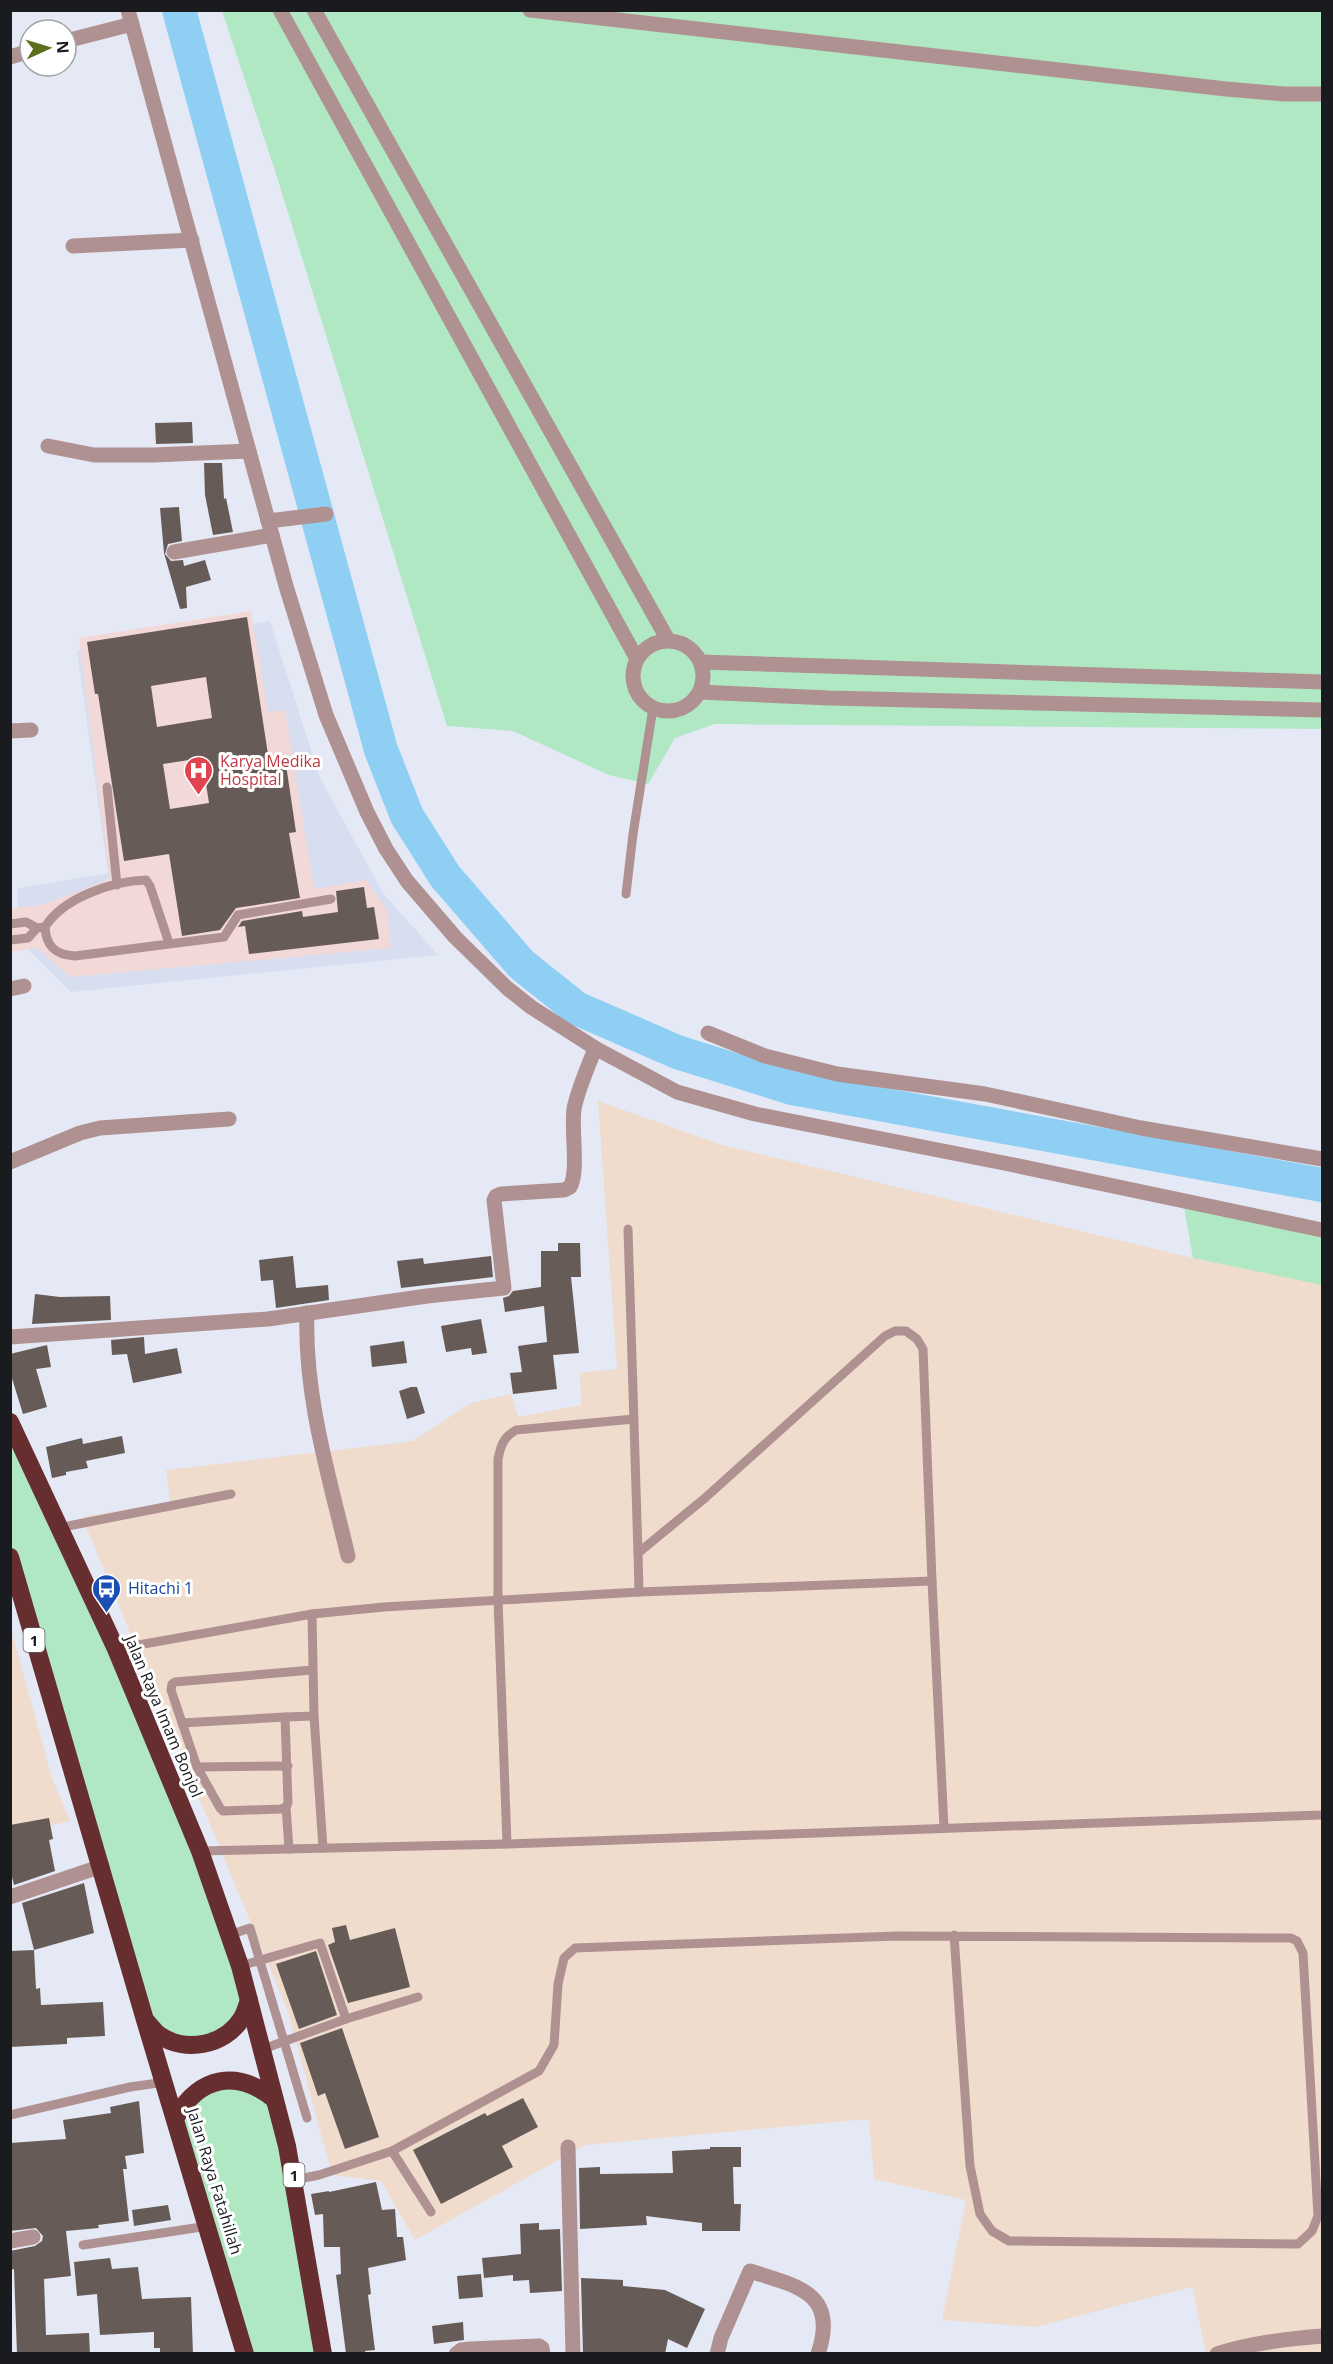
<svg xmlns="http://www.w3.org/2000/svg" width="1333" height="2364" font-family="'Open Sans',sans-serif">
	<style>
		.built { fill: #d7def0 }
		.industrial { fill: #efdccc }
		.medical { fill: #f3d8d8 }
		.green { fill: #b0e8c3 }
		.lines { fill: none; stroke-linecap: round; stroke-linejoin: round }
		.river { stroke: #8fcff4; stroke-width: 34 }
		.building { fill: #665b57; fill-rule: evenodd }
		.lane { stroke: #b09191; stroke-width: 9 }
		.street { stroke: #b09191; stroke-width: 15 }
		.highway { stroke: #672e30; stroke-width: 18 }
		.labels { text-anchor: middle; dominant-baseline: central; stroke-width: 6; stroke-linejoin: round; paint-order: stroke }
		.shield { fill: #fff; stroke: #5f5f62; stroke-width: 1.5 }
		.shield-label { font-size: 15px; font-weight: bold; fill: #1a1b1f }
		.health-label { font-size: 16px; fill: #be3a42; stroke: #fff; text-anchor: start }
		.transit-label { font-size: 16px; fill: #164399; stroke: #fff; text-anchor: start }
		.street-label { font-size: 16px; fill: #1a1b1f; stroke: #fff }
	</style>
	<rect width="100%" height="100%" fill="#e5e9f5"/>
	<polygon class="built" points="270,621 320,778 383,893 438,955 71,992 16,937 18,888 108,873 77,651"/>
	<g class="industrial">
		<polygon points="598,1101 722,1145 1193,1258 1322,1284 1322,2353 1206,2353 1192,2287 1035,2327 942,2320 966,2200 874,2179 869,2119 585,2145 415,2240 381,2181 332,2175 288,2012 82,1517 170,1502 166,1470 413,1441 471,1403 511,1394 518,1417 581,1405 580,1373 617,1369"/>
		<polygon points="10,1625 52,1778 70,1821 11,1834"/>
	</g>
	<polygon class="medical" points="251,611 268,712 285,710 314,889 366,880 387,910 391,948 70,977 38,948 11,952 10,909 41,905 110,879 79,638"/>
	<g class="green">
		<polygon points="222,11 1322,11 1322,729 715,724 675,738 648,784 609,775 513,731 447,726 277,177"/>
		<polygon points="1182,1196 1322,1226 1322,1285 1193,1258"/>
		<polygon points="10,1420 116,1649 249,2000 213,2042 158,2034 11,1557"/>
		<polygon points="212,2083 274,2099 323,2353 245,2353 176,2117"/>
	</g>
	<g class="lines">
		<polyline class="river" points="179,10 381,750 407,816 445,876 521,964 576,1008 677,1052 792,1088 1322,1185"/>
	</g>
	<g class="building">
		<polygon points="192,422 193,443 156,444 155,423"/>
		<polygon points="204,463 222,463 224,499 226,498 233,532 213,535 205,495"/>
		<polygon points="179,507 182,541 168,544 165,554 171,561 183,560 184,566 205,560 211,580 186,587 187,608 180,609 164,553 160,508"/>
		<path d="M247,617L269,761L285,758L296,832L289,833L300,898L236,908L220,930L182,936L169,854L124,861L98,694H95L87,642ZM206,677L212,718L157,727L151,686ZM202,758L209,803L170,809L163,764Z"/>
		<polygon points="364,887 367,908 374,907 379,939 249,954 245,926 238,927 242,921 302,911 303,917 338,912 336,891"/>
		<polygon points="558,1243 580,1243 581,1277 571,1277 579,1353 553,1355 557,1389 513,1394 510,1373 522,1372 518,1346 547,1342 544,1306 505,1312 503,1298 509,1296 513,1291 541,1287 541,1251 558,1251"/>
		<polygon points="293,1256 296,1288 328,1285 329,1300 276,1308 273,1280 261,1281 259,1260"/>
		<polygon points="491,1256 493,1277 401,1288 397,1261 423,1258 424,1264"/>
		<polygon points="35,1294 60,1297 110,1296 111,1320 32,1324"/>
		<polygon points="481,1319 487,1353 472,1355 471,1348 446,1352 441,1326"/>
		<polygon points="144,1337 145,1354 177,1348 182,1373 133,1383 127,1354 112,1355 111,1340"/>
		<polygon points="404,1341 407,1363 372,1367 370,1346"/>
		<polygon points="47,1345 51,1367 36,1369 47,1407 23,1414 10,1372 10,1354"/>
		<polygon points="411,1387 417,1387 425,1413 407,1419 399,1391"/>
		<polygon points="122,1436 125,1453 86,1461 88,1468 66,1472 66,1475 52,1478 46,1447 82,1438 83,1444"/>
		<polygon points="49,1818 53,1839 49,1840 55,1871 14,1885 10,1869 10,1825"/>
		<polygon points="84,1883 94,1933 34,1950 22,1903"/>
		<polygon points="346,1925 350,1940 395,1928 410,1987 348,2003 328,1945 335,1942 332,1928"/>
		<polygon points="34,1950 36,1989 40,1988 41,2005 103,2002 105,2036 67,2038 67,2044 10,2047 10,2026 12,2026 10,1951"/>
		<polygon points="316,1951 337,2015 299,2029 276,1964"/>
		<polygon points="342,2028 379,2137 345,2149 325,2093 318,2096 300,2043"/>
		<polygon points="523,2098 538,2127 502,2146 513,2167 441,2204 413,2150 485,2113 487,2116"/>
		<polygon points="139,2101 144,2153 125,2156 127,2169 123,2169 129,2221 98,2225 99,2228 66,2231 71,2276 44,2279 46,2335 89,2333 90,2354 17,2354 14,2269 10,2270 10,2251 35,2246 42,2241 43,2236 36,2228 10,2231 10,2143 66,2139 63,2120 111,2113 110,2107"/>
		<polygon points="710,2147 741,2147 741,2167 733,2167 734,2204 741,2204 740,2231 702,2231 702,2223 646,2216 647,2225 580,2229 579,2168 600,2167 600,2174 673,2173 672,2151 710,2149"/>
		<polygon points="376,2182 382,2210 395,2209 397,2237 403,2237 406,2260 368,2268 371,2294 368,2295 375,2350 365,2351 365,2354 346,2354 336,2275 341,2274 340,2247 324,2247 323,2214 315,2215 311,2194 329,2191 329,2192"/>
		<polygon points="168,2205 171,2220 134,2226 132,2210"/>
		<polygon points="539,2223 539,2230 560,2229 562,2291 530,2293 529,2280 513,2281 513,2275 484,2278 482,2258 521,2254 520,2224"/>
		<polygon points="110,2258 112,2269 138,2267 142,2299 191,2297 193,2354 160,2354 160,2348 154,2348 154,2332 100,2335 97,2294 77,2296 74,2262"/>
		<polygon points="481,2274 483,2297 459,2299 457,2276"/>
		<polygon points="581,2278 623,2280 623,2286 665,2290 705,2309 687,2348 668,2339 665,2354 583,2354"/>
		<polygon points="463,2322 464,2340 434,2344 432,2326"/>
	</g>
	<g class="lines">
		<g class="lane">
			<polyline points="107,787 117,885"/>
			<polyline points="626,894 633,834 653,708"/>
			<polyline points="10,924 26,922 37,928"/>
			<path d="M45,927C46,947 56,955 75,956L224,937L238,915L331,899"/>
			<path d="M10,940L28,938L37,928L45,927C63,898 112,881 146,880L150,886L169,943"/>
			<polyline points="628,1229 638,1553"/>
			<polyline points="58,1528 231,1494"/>
			<polyline points="639,1592 638,1553 705,1498 885,1336 895,1331 906,1331 917,1339 923,1349 932,1581"/>
			<polyline points="116,1649 312,1614 384,1607 639,1592 932,1581 944,1828"/>
			<polyline points="314,1716 323,1848"/>
			<polyline points="182,1723 285,1717"/>
			<polyline points="197,1767 288,1766"/>
			<polyline points="286,1807 281,1809 223,1811 220,1808 197,1767 171,1690 172,1684 175,1682 312,1670"/>
			<path d="M507,1844L498,1600V1459C501,1445 503,1438 516,1430L634,1419"/>
			<polyline points="289,1849 286,1807 288,1803 285,1717 314,1716 312,1614"/>
			<polyline points="200,1851 507,1844 1322,1815"/>
			<polyline points="229,1935 250,1928 307,2118"/>
			<polyline points="240,1966 320,1943 346,2019 418,1997"/>
			<polyline points="263,2049 346,2019"/>
			<polyline points="10,2115 130,2087 165,2082"/>
			<polyline points="392,2151 431,2212"/>
			<polyline points="294,2180 319,2175 392,2151 539,2071 554,2045 558,1984 564,1958 575,1948 897,1936 1291,1938 1297,1941 1303,1953 1318,2216 1312,2231 1298,2244 1009,2241 992,2231 980,2214 970,2166 954,1935"/>
			<polyline points="83,2245 208,2226"/>
		</g>
		<g class="street">
			<polyline points="128,10 286,586 326,715 367,812 386,849 407,881 455,937 507,988 531,1007 595,1048 677,1092 755,1114 1009,1164 1322,1230"/>
			<polyline points="280,10 637,659"/>
			<polyline points="314,10 668,640"/>
			<polyline points="530,10 1226,89 1284,94 1322,94"/>
			<polyline points="66,41 132,24"/>
			<polyline points="10,57 30,51"/>
			<polyline points="73,246 192,240"/>
			<polyline points="48,446 94,455 153,455 249,451"/>
			<polyline points="268,521 326,514"/>
			<polyline points="174,552 272,535"/>
			<circle cx="668" cy="676" r="35"/>
			<polyline points="701,662 1322,682"/>
			<polyline points="700,692 829,698 1322,710"/>
			<polyline points="10,731 31,730"/>
			<polyline points="10,989 24,986"/>
			<polyline points="708,1033 765,1056 837,1074 985,1094 1141,1128 1322,1159"/>
			<polyline points="10,1162 80,1133 100,1128 229,1119"/>
			<path d="M307,1313C304,1396 329,1476 348,1556"/>
			<path d="M10,1337L268,1319L427,1296L504,1288L494,1200L496,1196L501,1194L564,1190L570,1187C579,1172 571,1130 574,1109C578,1088 588,1068 595,1048"/>
			<polyline points="10,1897 102,1866"/>
			<polyline points="568,2147 573,2354"/>
			<polyline points="10,2241 33,2237"/>
			<polyline points="456,2354 461,2350 470,2349 539,2346 542,2348 543,2354"/>
			<path d="M717,2354L721,2338L750,2271C796,2286 839,2292 818,2354"/>
			<path d="M1217,2354C1251,2343 1287,2339 1322,2336"/>
		</g>
		<g class="highway">
			<polyline points="10,1422 116,1649 200,1851 240,1966 287,2146 323,2354"/>
			<polyline points="10,1557 145,2020 245,2354"/>
			<path d="M146,2021C150,2025 154,2031 159,2035C185,2053 225,2046 242,2018C245,2013 247,2006 249,2000"/>
			<path d="M176,2117C200,2076 237,2069 274,2099"/>
		</g>
	</g>
	<defs>
		<symbol id="hospital-pin" viewBox="-11 -11 22 30"><path d="M0 17L-7.5 6A9.5 9.5 0 1 1 7.5 6Z" fill="#e0444e" stroke="#fff"/><path d="M-5-5h3v3.5h4V-5h3V5h-3V1.5h-4V5h-3Z" fill="#fff"/></symbol>
		<symbol id="bus-pin" viewBox="-11 -11 22 30"><path d="M0 17L-7.5 6A9.5 9.5 0 1 1 7.5 6Z" fill="#1a4fb4" stroke="#fff"/><path d="M-5-6H5V4H4V6H2V4H-2V6H-4V4H-5ZM-3.5-4V0h7V-4ZM-3.5 1.2v1.5H-2V1.2ZM2 1.2v1.5H3.5V1.2Z" fill="#fff"/></symbol>
	</defs>
	<g fill-rule="evenodd">
		<use href="#hospital-pin" x="182" y="754" width="33" height="45"/>
		<use href="#bus-pin" x="90" y="1572" width="33" height="45"/>
	</g>
	<g class="labels">
		<g class="shield">
			<rect x="23.5" y="1628" width="21" height="24" rx="4.5"/>
			<rect x="283.5" y="2163" width="21" height="24" rx="4.5"/>
		</g>
		<g class="shield-label">
			<text x="34" y="1640">1</text>
			<text x="294" y="2175">1</text>
		</g>
		<g class="health-label">
			<text x="220" y="761">Karya Medika<tspan x="220" dy="18">Hospital</tspan></text>
		</g>
		<g class="transit-label">
			<text x="128" y="1588">Hitachi 1</text>
		</g>
		<g class="street-label">
			<text transform="translate(164 1716) rotate(67)">Jalan Raya Imam Bonjol</text>
			<text transform="translate(215 2181) rotate(73)">Jalan Raya Fatahillah</text>
		</g>
	</g>
	<rect width="1333" height="2364" fill="none" stroke="#1a1b1f" stroke-width="24"/>
	<g transform="translate(48 48) rotate(86)"><circle r="28" fill="#ffffff" stroke="#a3a4a5" stroke-width="1.5"/>
	<path d="M0-4.5L10 22L0 15L-10 22Z" fill="#5d6f1c"/>
	<text y="-9" font-size="16" font-weight="bold" text-anchor="middle" fill="#1a1b1f">N</text>
	</g>
</svg>
